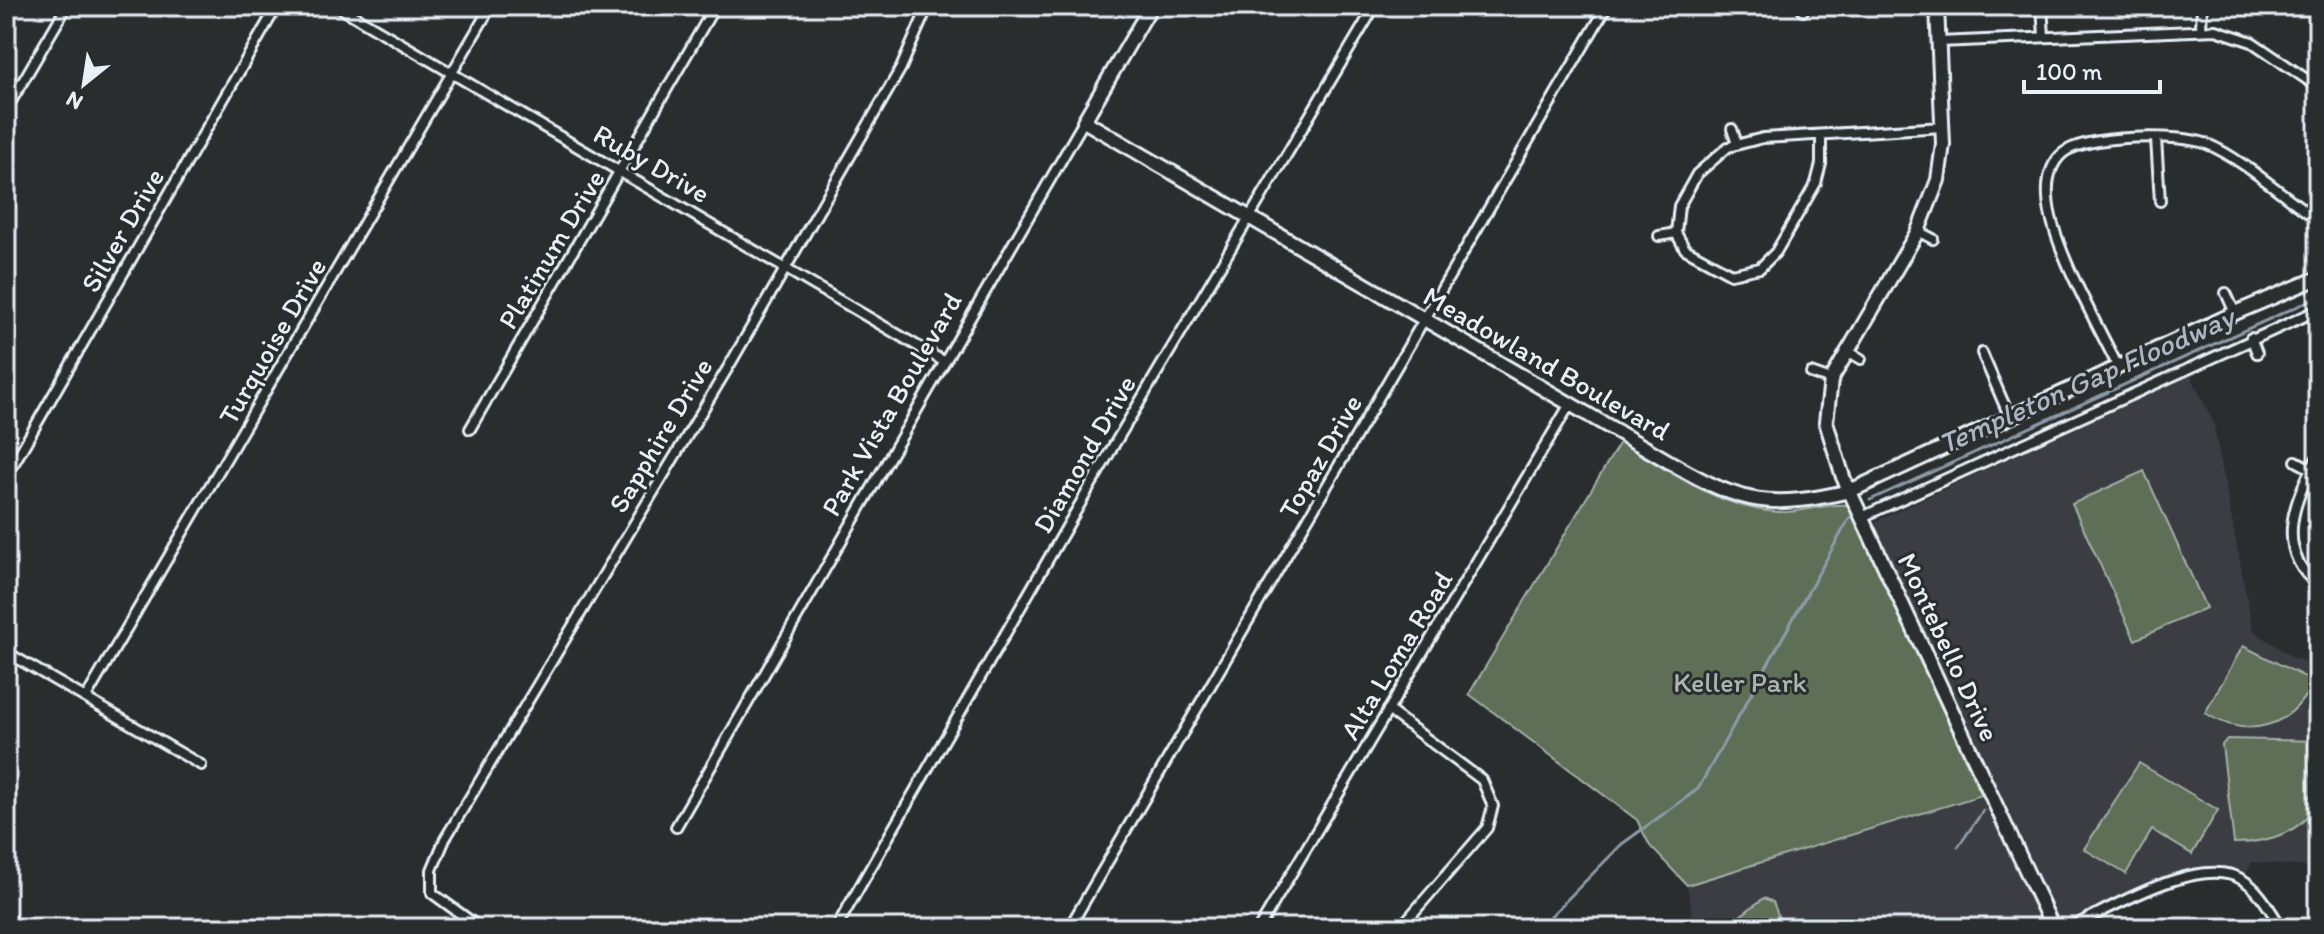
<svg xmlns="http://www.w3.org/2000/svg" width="2324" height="934" font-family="Itim,sans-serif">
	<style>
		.built { fill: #3b3c42 }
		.green { fill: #5e6e57; stroke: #a3b0a8; stroke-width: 2 }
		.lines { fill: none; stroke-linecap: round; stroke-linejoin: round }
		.stream { stroke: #8c9ba8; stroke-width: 3 }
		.street-casing { stroke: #e8f1f8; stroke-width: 14 }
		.secondary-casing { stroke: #e8f1f8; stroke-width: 18 }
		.street { stroke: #2a2d2e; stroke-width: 8 }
		.secondary { stroke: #2a2d2e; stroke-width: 12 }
		.labels { text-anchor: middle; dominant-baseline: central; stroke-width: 6; stroke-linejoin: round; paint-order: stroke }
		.street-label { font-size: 28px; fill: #e8f1f8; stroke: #2a2d2e }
		.park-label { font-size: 28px; fill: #aab6b0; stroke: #2a2d2e }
		.water-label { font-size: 30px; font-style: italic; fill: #abb7c2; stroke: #2a2d2e }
	</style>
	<rect width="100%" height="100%" fill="#2a2d2e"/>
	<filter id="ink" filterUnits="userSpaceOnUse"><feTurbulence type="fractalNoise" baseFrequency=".0125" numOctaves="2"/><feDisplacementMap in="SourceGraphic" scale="16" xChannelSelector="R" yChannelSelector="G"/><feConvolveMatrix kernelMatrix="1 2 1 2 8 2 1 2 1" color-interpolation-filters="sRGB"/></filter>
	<g filter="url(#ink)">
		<g class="built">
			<polygon points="2190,374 2213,421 2253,630 2293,658 2318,665 2318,868 2252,862 2246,874 2224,866 2187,869 2061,924 1874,522"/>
			<polygon points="1982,795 2044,928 1695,928 1687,885"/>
		</g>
		<g class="green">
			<path d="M1620,442C1669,471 1720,509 1779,512C1802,513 1825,503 1848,505L1982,795L1687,885L1650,846L1637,820L1469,694Z"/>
			<polygon points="2144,471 2206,608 2135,640 2072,504"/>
			<path d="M2243,646L2313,681C2293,727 2249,741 2205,713Z"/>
			<path d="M2227,739L2318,741C2318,757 2320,776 2318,792C2312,832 2267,843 2234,843L2222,745Z"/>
			<polygon points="2139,763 2218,810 2192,854 2152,830 2126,874 2084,849"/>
			<polygon points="1764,898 1773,902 1783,928 1724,928"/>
		</g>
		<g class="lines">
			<g class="stream">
				<polyline points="1870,500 2318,297"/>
				<polyline points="1958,847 1983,811"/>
				<polyline points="1539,928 1622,844 1698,789 1850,517"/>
			</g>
			<defs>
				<g id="street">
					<polyline points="337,6 943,361"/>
					<polyline points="2042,6 2044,36"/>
					<polyline points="1803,11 1803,6"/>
					<polyline points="2201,29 2202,6"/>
					<polyline points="1939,42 2216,30 2252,42 2318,87"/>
					<polyline points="6,110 67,6"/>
					<polyline points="1732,129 1737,144"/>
					<polyline points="1821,135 1821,164 1816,183 1776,252 1760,268 1731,274 1685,249 1676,233 1679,206 1697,174 1728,147 1763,138 1943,127"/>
					<polyline points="2156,139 2160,201"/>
					<polyline points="1918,231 1933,239"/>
					<polyline points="1659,236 1676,233"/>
					<polyline points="2226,293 2235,313"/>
					<polyline points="2251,338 2257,353"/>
					<polyline points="1846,350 1861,359"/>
					<polyline points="1982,353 2010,418"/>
					<path d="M2118,367C2097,323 2050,243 2048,197C2047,181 2050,164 2063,153C2085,135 2181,133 2207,144C2240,157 2287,199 2318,220"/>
					<polyline points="1811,373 1831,380"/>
					<polyline points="470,429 715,6"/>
					<path d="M2318,456C2296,496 2272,549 2318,585"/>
					<polyline points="2296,461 2311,469"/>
					<polyline points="6,477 277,6"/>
					<polyline points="1862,517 2318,310"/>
					<polyline points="6,652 201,765"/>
					<polyline points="87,696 491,6"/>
					<polyline points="1388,710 1482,780 1493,806 1487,828 1400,928"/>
					<polyline points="676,827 1084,121"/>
					<polyline points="480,928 432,893 432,870 445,839 729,366 901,68 928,6"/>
					<polyline points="836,928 1114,445 1375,6"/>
					<polyline points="1069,928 1607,6"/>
					<polyline points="1259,928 1570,404"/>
					<path d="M2069,928C2110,909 2200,853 2243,880C2260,890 2271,912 2282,928"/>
				</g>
				<g id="secondary">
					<path d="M1151,6L1084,121L1673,464C1743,505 1771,509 1850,491L2235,313L2318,278"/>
					<polyline points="1937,6 1943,144 1938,180 1918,231 1831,380 1826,422 1843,477 2053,928"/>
				</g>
			</defs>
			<use href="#street" class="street-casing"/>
			<use href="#secondary" class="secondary-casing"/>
			<use href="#street" class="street"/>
			<use href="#secondary" class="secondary"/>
		</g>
	</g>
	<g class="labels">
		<g class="street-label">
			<text transform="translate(652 163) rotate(30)">Ruby Drive</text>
			<text transform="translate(122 230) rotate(-60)">Silver Drive</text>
			<text transform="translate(551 249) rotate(-59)">Platinum Drive</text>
			<text transform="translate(272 341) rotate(-60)">Turquoise Drive</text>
			<text transform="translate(1547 363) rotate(30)">Meadowland Boulevard</text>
			<text transform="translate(891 404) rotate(-60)">Park Vista Boulevard</text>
			<text transform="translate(660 435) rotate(-59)">Sapphire Drive</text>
			<text transform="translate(1084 454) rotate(-60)">Diamond Drive</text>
			<text transform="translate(1320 456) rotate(-60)">Topaz Drive</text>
			<text transform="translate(1949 647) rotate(65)">Montebello Drive</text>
			<text transform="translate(1396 655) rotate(-59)">Alta Loma Road</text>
		</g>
		<g class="park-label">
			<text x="1740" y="682">Keller Park</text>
		</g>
		<g class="water-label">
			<text transform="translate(2086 380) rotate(-24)">Templeton Gap Floodway</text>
		</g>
	</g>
	<rect width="2324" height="934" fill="none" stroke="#2a2d2e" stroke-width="32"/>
	<rect x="16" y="16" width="2292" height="902" fill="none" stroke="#e8f1f8" stroke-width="3" filter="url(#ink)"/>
	<g transform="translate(84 84) rotate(210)" stroke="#2a2d2e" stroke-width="6" paint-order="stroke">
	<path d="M0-6L14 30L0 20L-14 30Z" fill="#e8f1f8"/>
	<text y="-12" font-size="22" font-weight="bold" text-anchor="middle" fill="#e8f1f8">N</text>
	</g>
	<path d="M2024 80v12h136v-12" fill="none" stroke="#e8f1f8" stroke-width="4"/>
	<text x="2036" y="80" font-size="24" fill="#e8f1f8" stroke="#2a2d2e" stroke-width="6" paint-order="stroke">100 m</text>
</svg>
